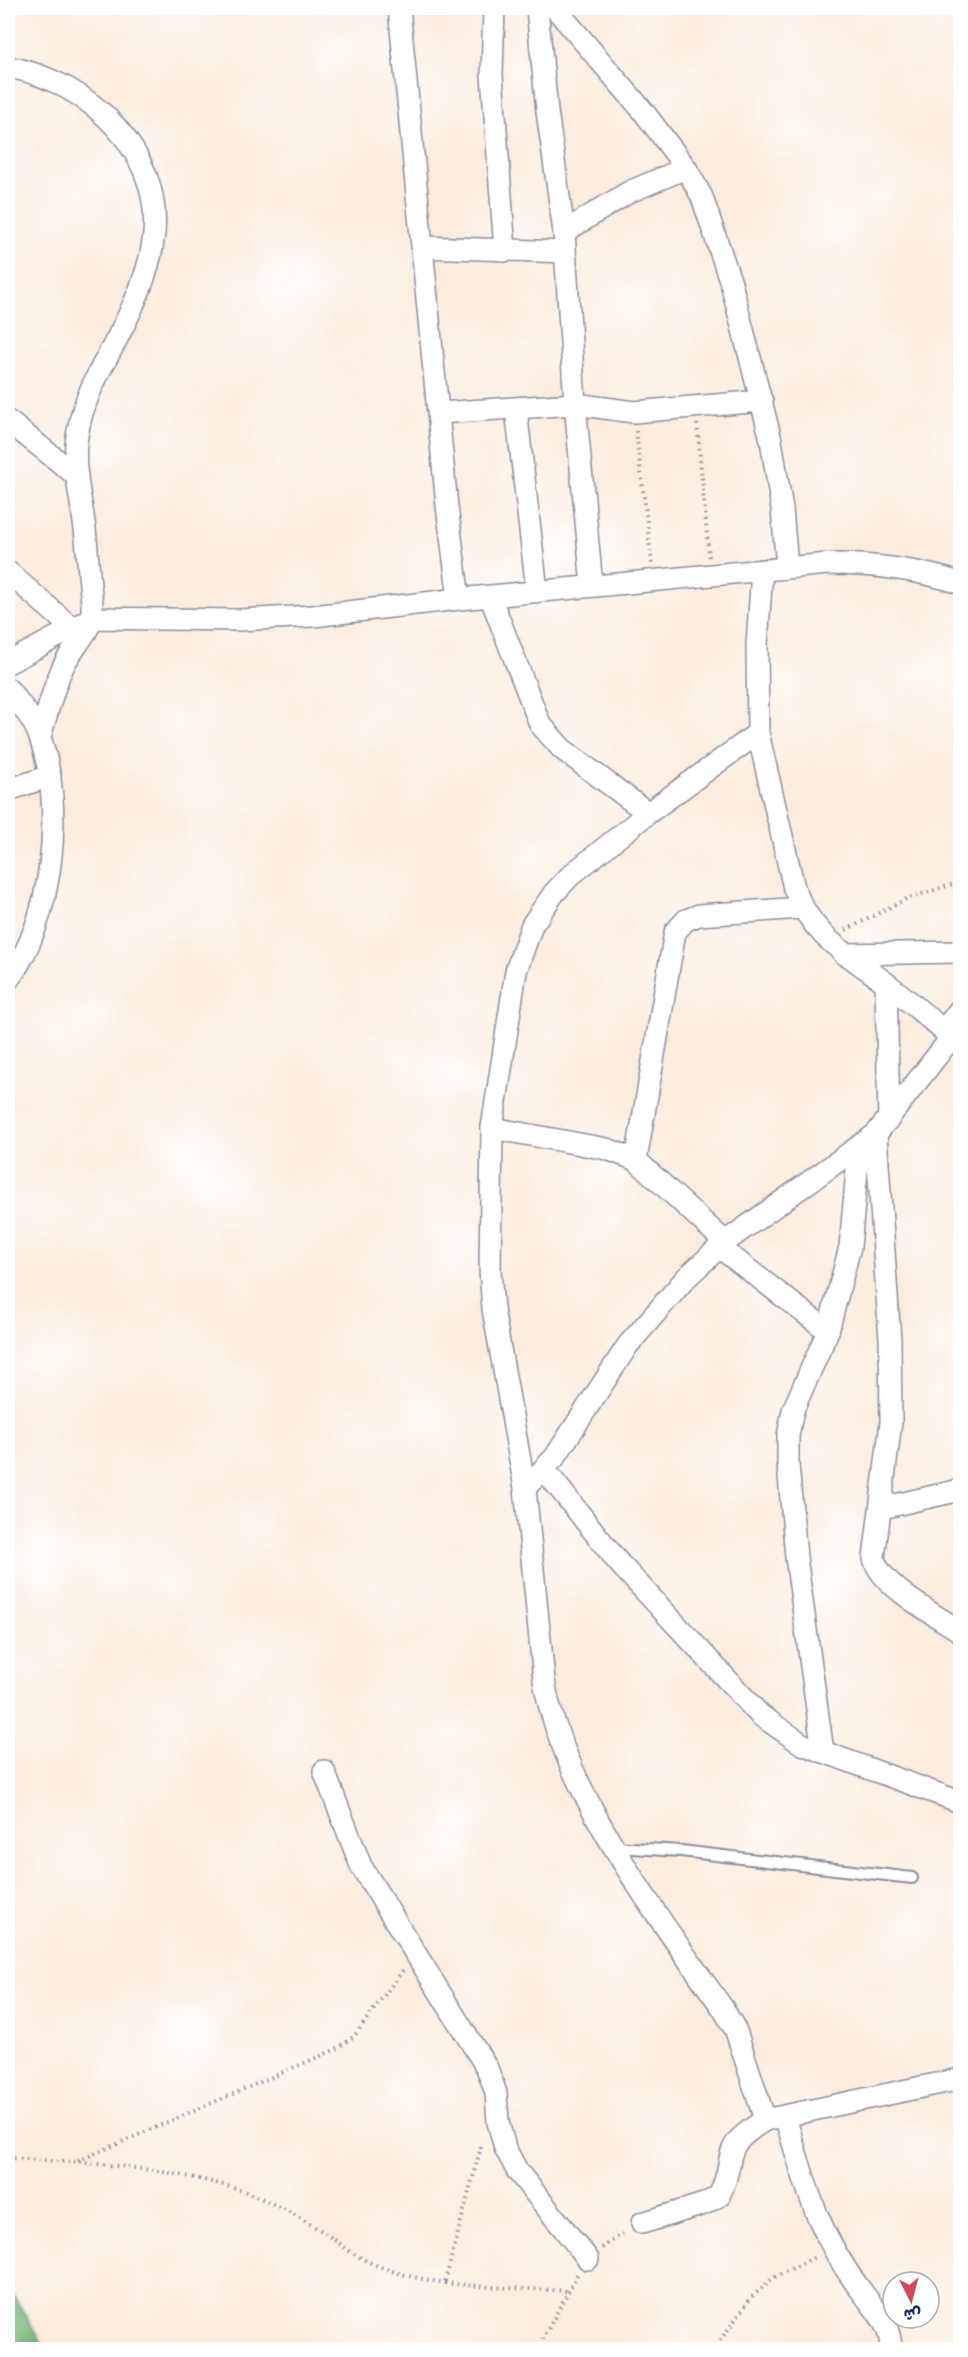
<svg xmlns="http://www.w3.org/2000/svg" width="968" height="2357" font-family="Sriracha,'Playpen Sans Arabic',sans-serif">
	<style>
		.forest { fill: #75b272; stroke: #487068; stroke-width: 1.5 }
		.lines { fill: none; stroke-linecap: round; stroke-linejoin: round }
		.service-casing { stroke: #8a8e9e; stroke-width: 14 }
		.minor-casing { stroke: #8a8e9e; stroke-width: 24 }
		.path { stroke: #8a8e9e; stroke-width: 4; stroke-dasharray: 1.5 4.5; stroke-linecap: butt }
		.service { stroke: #fff; stroke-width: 10 }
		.minor { stroke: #fff; stroke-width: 21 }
	</style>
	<rect width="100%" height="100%" fill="#fff"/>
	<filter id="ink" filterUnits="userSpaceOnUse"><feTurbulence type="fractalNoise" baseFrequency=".0167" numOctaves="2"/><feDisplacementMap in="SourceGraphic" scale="12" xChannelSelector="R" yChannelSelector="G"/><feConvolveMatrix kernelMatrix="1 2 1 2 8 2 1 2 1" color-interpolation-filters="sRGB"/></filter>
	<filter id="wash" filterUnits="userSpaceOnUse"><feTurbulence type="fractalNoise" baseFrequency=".008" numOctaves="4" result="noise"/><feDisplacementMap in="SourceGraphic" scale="24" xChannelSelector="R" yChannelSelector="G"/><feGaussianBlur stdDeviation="1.35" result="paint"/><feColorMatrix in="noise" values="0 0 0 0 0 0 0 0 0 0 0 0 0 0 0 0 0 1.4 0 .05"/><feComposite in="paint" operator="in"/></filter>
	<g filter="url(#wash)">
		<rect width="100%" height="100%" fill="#faecde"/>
		<polygon class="forest" points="8,2287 46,2349 8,2349"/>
	</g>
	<g filter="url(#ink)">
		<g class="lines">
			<defs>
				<polyline id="service" points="616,1847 681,1851 912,1878"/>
				<g id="minor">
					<polyline points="399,8 447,506 459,599"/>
					<polyline points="494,8 492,75 505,251"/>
					<polyline points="537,8 547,111 564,232"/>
					<polyline points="555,8 643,111 686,168 702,197 731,283 771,440 782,509 787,567"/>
					<path d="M8,67C49,74 88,96 116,127C181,201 153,271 112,348C96,377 82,403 77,436C72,464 80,494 84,522C87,543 88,564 90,585C91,595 93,607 92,617C91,629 71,651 65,663C53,685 48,713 40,736"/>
					<polyline points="424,247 565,252"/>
					<polyline points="516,409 537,591"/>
					<polyline points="439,413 575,404 634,412 762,401"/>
					<polyline points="8,421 77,476"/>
					<path d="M762,570L757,645L758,733L794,888C813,938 846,953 886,983C911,1002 936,1024 960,1045"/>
					<polyline points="8,572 72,628"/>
					<polyline points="592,586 575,404 564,232 629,192 686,168"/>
					<polyline points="490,596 540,724 562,749 648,813"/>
					<path d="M8,663L92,618L238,620L313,616L459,599L828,564C875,564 916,569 960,583"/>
					<path d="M8,689C20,704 34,719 40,738C65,806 53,922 8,980"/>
					<path d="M758,733L648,813L571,875L554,893L532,925L516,971L492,1128L490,1270L493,1309L525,1488L544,1680C561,1788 661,1921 724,2010L736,2031L765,2120"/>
					<polyline points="8,790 50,776"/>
					<polyline points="844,954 960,952"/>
					<polyline points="886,983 889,1119"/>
					<polyline points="944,1030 960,1009"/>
					<polyline points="492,1128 607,1149 636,1160 725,1242"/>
					<path d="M876,1134L890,1340L891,1422L874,1558C880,1586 937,1616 960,1631"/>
					<polyline points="636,1160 675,932 686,920 699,915 802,908"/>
					<polyline points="719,1247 828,1331"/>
					<polyline points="544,1469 618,1562 760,1715 802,1744 960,1802"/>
					<polyline points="525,1488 555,1457 628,1345 686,1278 725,1242 876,1134 951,1038"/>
					<polyline points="882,1508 960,1490"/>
					<polyline points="823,1752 796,1557 788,1464 788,1436 793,1410 828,1331 850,1247 859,1148"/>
					<polyline points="324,1771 361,1866 487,2068 496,2093 498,2122 505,2148 518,2172 588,2259"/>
					<path d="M785,2116C805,2184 818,2236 863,2293C877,2312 891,2325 891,2350"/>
					<path d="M642,2223L704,2204L719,2196C739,2155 716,2150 765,2120L960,2079"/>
				</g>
			</defs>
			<use href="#service" class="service-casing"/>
			<use href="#minor" class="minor-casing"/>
			<g class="path">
				<polyline points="697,424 709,557"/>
				<polyline points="636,431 652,564"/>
				<polyline points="846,930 906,899 960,882"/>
				<path d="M8,2158C88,2163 169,2166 246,2192C269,2201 294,2214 315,2227C331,2236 345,2249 361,2258C421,2290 499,2286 566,2291"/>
				<polyline points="78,2161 339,2048 355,2035 403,1970"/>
				<polyline points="602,2248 625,2232"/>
				<polyline points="445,2281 482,2143"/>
				<polyline points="537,2350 578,2273"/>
				<polyline points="713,2350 752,2297 773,2278 817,2256"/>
			</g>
			<use href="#service" class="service"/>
			<use href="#minor" class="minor"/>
		</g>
	</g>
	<rect width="968" height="2357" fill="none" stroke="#fff" stroke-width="30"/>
	<g transform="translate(911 2300) rotate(174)"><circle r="28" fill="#ffffff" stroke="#a4acbf" stroke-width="1.5"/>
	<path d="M0-4.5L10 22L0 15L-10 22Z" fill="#d1495b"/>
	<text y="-9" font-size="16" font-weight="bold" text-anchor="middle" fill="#1b2f5e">ش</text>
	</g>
</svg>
